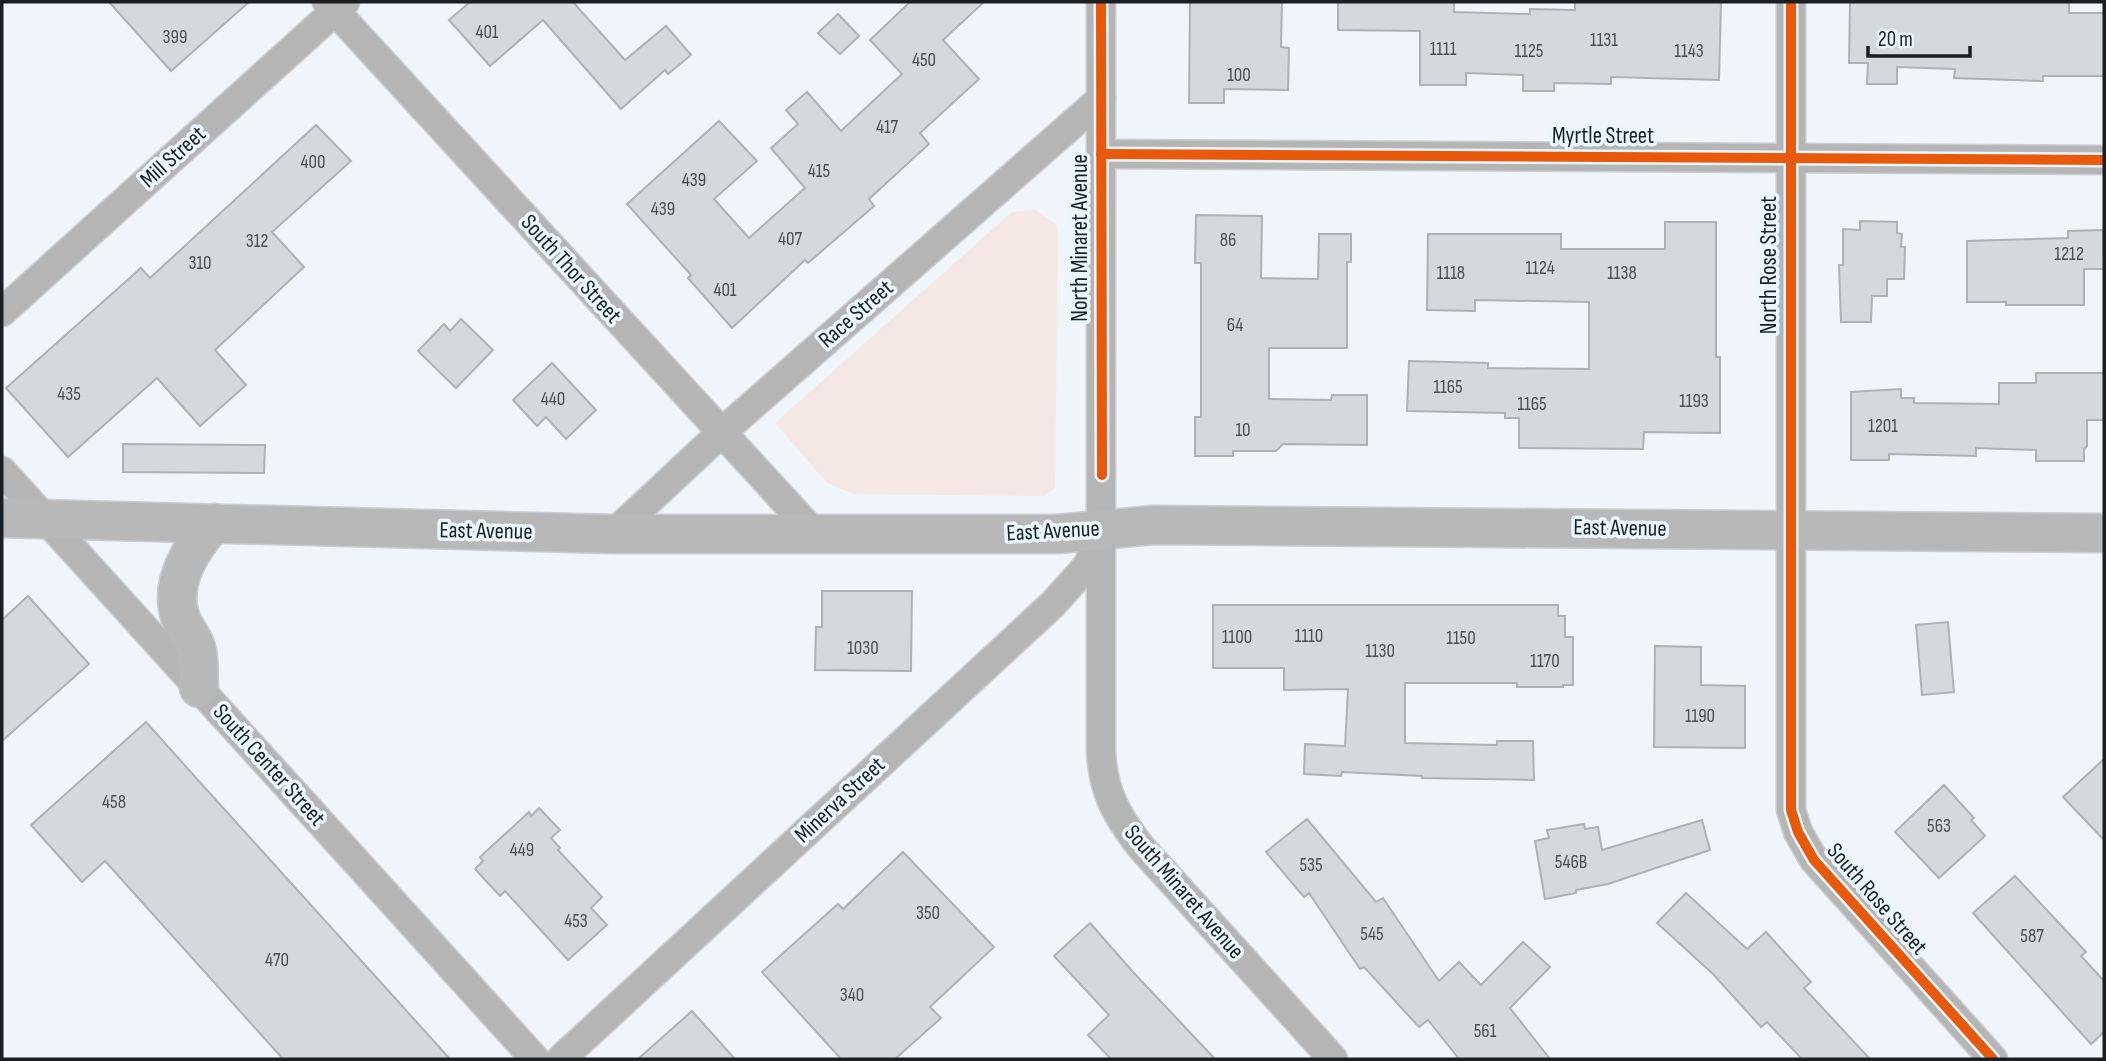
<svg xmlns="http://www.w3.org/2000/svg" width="2106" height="1061" font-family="'Sofia Sans Condensed',sans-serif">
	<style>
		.green { fill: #f5e8e4 }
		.building { fill: #d3d9dd; stroke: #acb2b6; stroke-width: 2 }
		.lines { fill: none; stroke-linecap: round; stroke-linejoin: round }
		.street-casing { stroke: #c9ced2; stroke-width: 31 }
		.primary-casing { stroke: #c9ced2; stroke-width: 41 }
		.street { stroke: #b6b5b5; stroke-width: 28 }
		.primary { stroke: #b8b8b9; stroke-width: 38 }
		.cycleway-casing { stroke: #eaf6ff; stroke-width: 15 }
		.cycleway { stroke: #e8590c; stroke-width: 10 }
		.labels { text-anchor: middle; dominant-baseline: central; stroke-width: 7; stroke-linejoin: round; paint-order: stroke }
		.number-label { font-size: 19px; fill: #484e51 }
		.street-label { font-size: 23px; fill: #191f22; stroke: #eaf6ff }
	</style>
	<rect width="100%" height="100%" fill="#eff5fa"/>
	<polygon class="green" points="1036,210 1056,224 1058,230 1055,488 1044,496 854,494 827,483 775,423 1012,212"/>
	<g class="building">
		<polygon points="109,2 249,2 171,71"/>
		<polygon points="470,2 573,2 625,60 666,26 691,55 668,74 665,70 621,109 543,20 490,66 449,20"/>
		<polygon points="910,2 984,2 943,40 979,79 920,133 929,144 869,199 874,206 808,263 805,260 732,328 688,278 691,275 627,204 719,121 757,161 714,199 749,238 805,188 771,148 798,124 786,110 807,92 841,131 902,74 870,40"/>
		<polygon points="1190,2 1282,2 1281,47 1289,48 1288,90 1224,89 1224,103 1189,103"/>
		<polygon points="1338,2 1454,2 1454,12 1530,14 1530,9 1575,10 1575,2 1721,2 1719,80 1611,77 1611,84 1554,83 1554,91 1523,91 1523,75 1466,73 1466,85 1420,85 1420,31 1338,30"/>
		<polygon points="1850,2 2069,2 2069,13 2104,13 2104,76 2043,76 2043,81 1954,78 1955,69 1897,67 1897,84 1867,84 1868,63 1849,63"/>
		<polygon points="838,14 859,36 840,54 818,33"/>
		<polygon points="316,125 351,161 272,232 304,267 215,350 246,385 200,426 157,378 68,457 6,388 141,268 150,278"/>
		<polygon points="1196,215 1262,216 1261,278 1318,279 1319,234 1351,234 1351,262 1347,262 1347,348 1269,348 1269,399 1331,400 1332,395 1367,395 1367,445 1283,444 1276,451 1233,451 1233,456 1195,456 1195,417 1201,417 1201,263 1195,263"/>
		<polygon points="1860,221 1897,222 1897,233 1902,234 1901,247 1905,247 1904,279 1887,279 1887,296 1872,296 1871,322 1841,322 1839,265 1843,265 1843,229 1860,230"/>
		<polygon points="1665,222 1716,222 1716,357 1720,357 1720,433 1644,432 1643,449 1519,448 1519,418 1505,418 1505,413 1407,411 1409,361 1488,363 1488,368 1589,369 1589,302 1475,300 1475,311 1427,310 1428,234 1561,234 1561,249 1665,249"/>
		<polygon points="2103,230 2104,269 2084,269 2084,305 2006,305 2006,302 1967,302 1967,241 2068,238 2068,231"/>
		<polygon points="461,319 493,350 456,388 418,351 444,324 450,331"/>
		<polygon points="552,363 596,410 566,439 546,417 537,426 513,400"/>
		<polygon points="2036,373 2104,373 2104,420 2087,420 2087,446 2084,449 2084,461 2036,461 2036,450 1976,448 1976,456 1889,454 1889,460 1851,460 1851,392 1901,389 1901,398 1914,398 1914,403 1999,404 1999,383 2036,383"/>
		<polygon points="123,444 265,445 264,473 123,472"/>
		<polygon points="822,591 912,591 911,671 815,670 816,627 822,627"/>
		<polygon points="28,596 89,664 2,741 2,620"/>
		<polygon points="1213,605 1558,605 1558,616 1565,616 1565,637 1573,637 1573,685 1563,685 1563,687 1517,687 1517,683 1405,683 1405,743 1497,745 1497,741 1533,741 1534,780 1422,778 1422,776 1342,772 1341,776 1304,774 1305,744 1345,746 1348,689 1284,690 1284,668 1213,668"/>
		<polygon points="1948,622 1954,692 1922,695 1916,625"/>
		<polygon points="1655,646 1701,647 1701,685 1745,686 1745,748 1654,747"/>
		<polygon points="146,722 197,779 450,1059 283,1059 105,861 82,882 31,825"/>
		<polygon points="2104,759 2104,840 2063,797"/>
		<polygon points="1944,785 1974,818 1971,820 1985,836 1939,878 1895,832"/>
		<polygon points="539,808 560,830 551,838 560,848 558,850 602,897 591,908 607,925 568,960 505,891 500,896 475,869 483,861 480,857 529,812 531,816"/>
		<polygon points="1307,819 1376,902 1383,898 1439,981 1459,962 1481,985 1523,942 1550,967 1510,1008 1550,1059 1459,1059 1428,1020 1419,1027 1364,967 1360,969 1309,893 1304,897 1266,852"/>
		<polygon points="1702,820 1710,850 1608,884 1576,890 1576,893 1545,899 1535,841 1549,838 1547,830 1584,824 1585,829 1598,827 1602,850"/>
		<polygon points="903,852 994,947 930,1007 941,1018 895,1059 841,1059 762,972 838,904 843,909"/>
		<polygon points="2015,876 2086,952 2081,956 2104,981 2104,1032 2091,1044 1973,913"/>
		<polygon points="1686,893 1747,949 1766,932 1811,982 1804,988 1870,1059 1802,1059 1767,1022 1761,1027 1713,974 1657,923"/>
		<polygon points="1090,923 1133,972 1215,1059 1111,1059 1088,1035 1109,1015 1054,956"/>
		<polygon points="692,1011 735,1059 638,1059"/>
	</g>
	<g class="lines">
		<defs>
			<g id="street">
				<polyline points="327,2 816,535"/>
				<path d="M1101,2V751C1103,792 1116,815 1141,847L1333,1059"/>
				<polyline points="1791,2 1791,810 1798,832 1814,860 1993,1059"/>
				<polyline points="1101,154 2104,160"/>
				<polyline points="2,312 345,2"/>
				<polyline points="2,471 535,1059"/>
				<polyline points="613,534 721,433 1101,99"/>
				<polyline points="561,1059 1053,604 1087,566 1100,540"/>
			</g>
			<g id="primary">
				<polyline points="2,518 613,534 1057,534 1153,525 2104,533"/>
				<path d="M199,688C198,675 200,657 195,645C191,635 183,627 180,616C169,582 192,546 214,523"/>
			</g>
		</defs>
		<use href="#street" class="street-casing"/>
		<use href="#primary" class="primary-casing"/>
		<use href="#street" class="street"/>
		<use href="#primary" class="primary"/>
		<defs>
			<g id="cycleway">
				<polyline points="1101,2 1102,475"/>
				<polyline points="1791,2 1791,810 1798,832 1814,860 1993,1059"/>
				<polyline points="1101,154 2104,160"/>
			</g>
		</defs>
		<use href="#cycleway" class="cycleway-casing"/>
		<use href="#cycleway" class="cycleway"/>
	</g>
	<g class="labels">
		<g class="number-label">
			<text x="487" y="32">401</text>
			<text x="175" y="37">399</text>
			<text x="1604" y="40">1131</text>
			<text x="1443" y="49">1111</text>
			<text x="1529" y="51">1125</text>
			<text x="1689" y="51">1143</text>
			<text x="924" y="60">450</text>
			<text x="1239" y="75">100</text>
			<text x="887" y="127">417</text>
			<text x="313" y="162">400</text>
			<text x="819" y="171">415</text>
			<text x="694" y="180">439</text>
			<text x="663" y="209">439</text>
			<text x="790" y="239">407</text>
			<text x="1228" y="240">86</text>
			<text x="257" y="241">312</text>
			<text x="2069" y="254">1212</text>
			<text x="200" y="263">310</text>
			<text x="1540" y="268">1124</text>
			<text x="1451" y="273">1118</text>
			<text x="1622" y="273">1138</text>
			<text x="725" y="290">401</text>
			<text x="1235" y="325">64</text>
			<text x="1448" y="387">1165</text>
			<text x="69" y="394">435</text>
			<text x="553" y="399">440</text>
			<text x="1694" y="401">1193</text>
			<text x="1532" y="404">1165</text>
			<text x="1883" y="426">1201</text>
			<text x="1243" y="430">10</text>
			<text x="1309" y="636">1110</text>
			<text x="1237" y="637">1100</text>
			<text x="1461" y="638">1150</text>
			<text x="863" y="648">1030</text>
			<text x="1380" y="651">1130</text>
			<text x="1545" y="661">1170</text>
			<text x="1700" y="716">1190</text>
			<text x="114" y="802">458</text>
			<text x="1939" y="826">563</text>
			<text x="522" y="850">449</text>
			<text x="1571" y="862">546B</text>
			<text x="1311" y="865">535</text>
			<text x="928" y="913">350</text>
			<text x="576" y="921">453</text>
			<text x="1372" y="934">545</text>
			<text x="2032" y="936">587</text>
			<text x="277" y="960">470</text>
			<text x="852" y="995">340</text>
			<text x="1485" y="1031">561</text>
		</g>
		<g class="street-label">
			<text x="1603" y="136">Myrtle Street</text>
			<text transform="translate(173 157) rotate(-42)">Mill Street</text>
			<text transform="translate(1080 238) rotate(-90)">North Minaret Avenue</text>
			<text transform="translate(1769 265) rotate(-90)">North Rose Street</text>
			<text transform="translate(571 269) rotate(48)">South Thor Street</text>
			<text transform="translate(856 314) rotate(-41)">Race Street</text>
			<text transform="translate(1620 528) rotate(1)">East Avenue</text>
			<text transform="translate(486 531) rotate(1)">East Avenue</text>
			<text transform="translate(1053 531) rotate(-3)">East Avenue</text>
			<text transform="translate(269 765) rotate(48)">South Center Street</text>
			<text transform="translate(840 800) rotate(-43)">Minerva Street</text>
			<text transform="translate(1184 892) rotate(49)">South Minaret Avenue</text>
			<text transform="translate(1877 899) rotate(49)">South Rose Street</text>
		</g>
	</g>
	<rect width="2106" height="1061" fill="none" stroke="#191f22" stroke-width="7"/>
	<path d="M1868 46v10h102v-10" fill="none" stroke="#191f22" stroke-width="3.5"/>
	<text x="1878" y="46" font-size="21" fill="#191f22" stroke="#eaf6ff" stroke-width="5" paint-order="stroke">20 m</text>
</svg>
